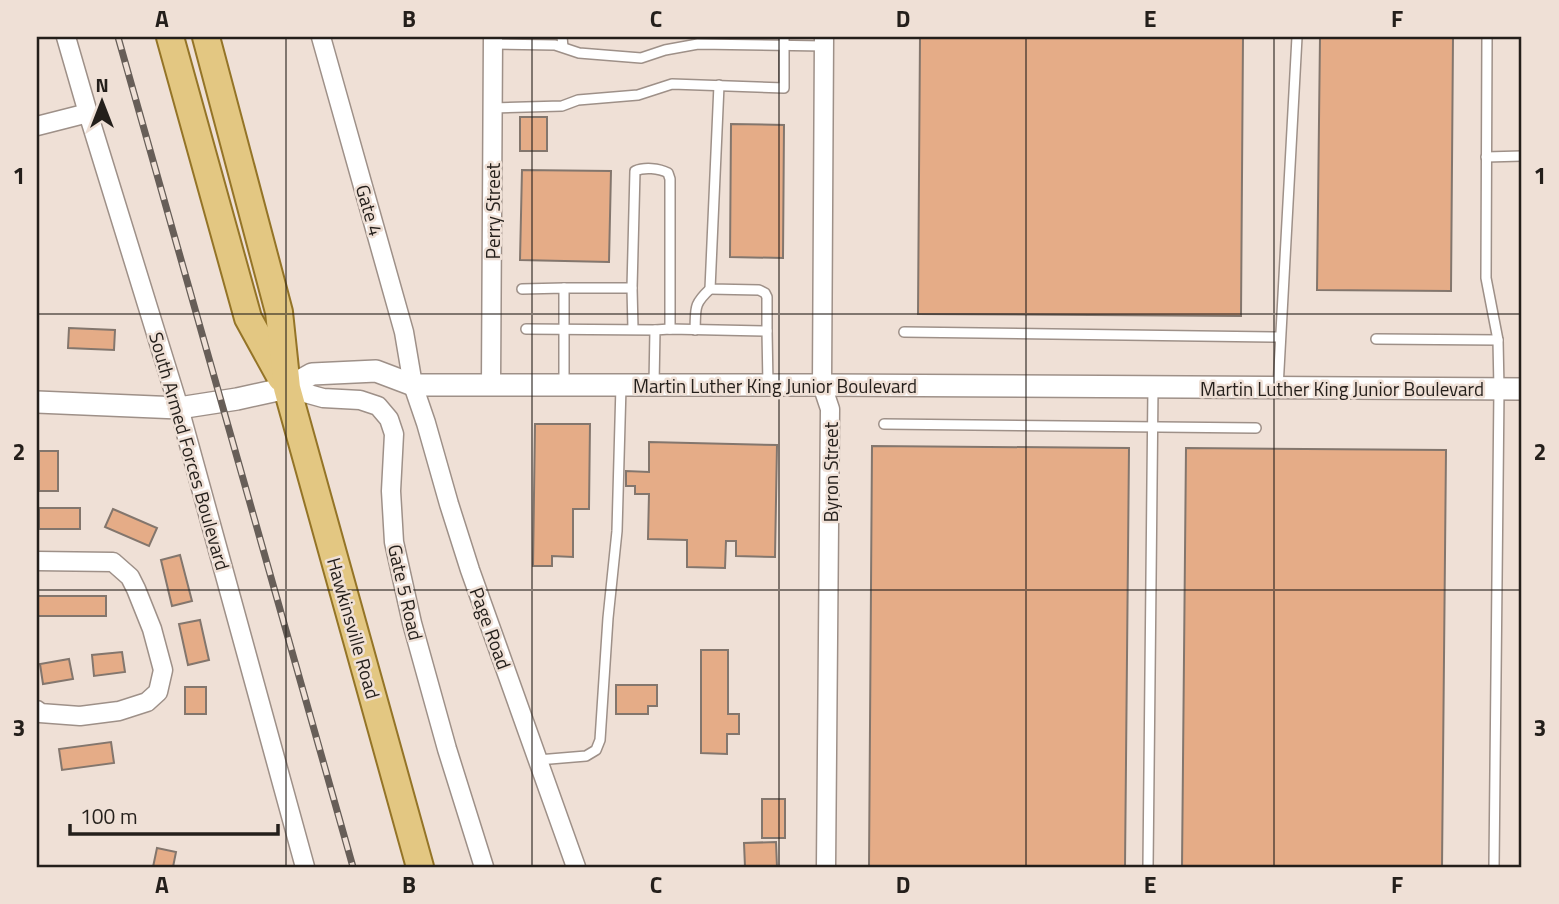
<svg xmlns="http://www.w3.org/2000/svg" width="1559" height="904" font-family="'Titillium Web',sans-serif">
	<style>
		.building { fill: #e5ac87; stroke: #83766d; stroke-width: 2 }
		.lines { fill: none; stroke-linecap: round; stroke-linejoin: round }
		.service-casing { stroke: #9e9088; stroke-width: 12 }
		.minor-casing { stroke: #9e9088; stroke-width: 21 }
		.tertiary-casing { stroke: #9e9088; stroke-width: 24 }
		.primary-casing { stroke: #947427; stroke-width: 30 }
		.service { stroke: #fff; stroke-width: 9 }
		.minor { stroke: #fff; stroke-width: 18 }
		.tertiary { stroke: #fff; stroke-width: 21 }
		.primary { stroke: #e3c782; stroke-width: 26 }
		.rail-casing { stroke: #675e58; stroke-width: 7 }
		.rail { stroke: #efe0d6; stroke-width: 4.5; stroke-dasharray: 13; stroke-linecap: butt }
		.grid { fill: none; stroke: #241f1b; stroke-width: 2; stroke-opacity: 0.55 }
		.labels { text-anchor: middle; dominant-baseline: central; stroke-width: 5; stroke-linejoin: round; paint-order: stroke }
		.street-label { font-size: 19px; fill: #241f1b; stroke: #efe0d6 }
		.neatline { fill: none; stroke: #241f1b; stroke-width: 2.5 }
		.grid-label { font-size: 23px; text-anchor: middle; font-weight: bold; fill: #241f1b }
	</style>
	<rect width="100%" height="100%" fill="#efe0d6"/>
	<g class="building">
		<polygon points="920,37 1243,37 1241,316 918,314"/>
		<polygon points="1320,37 1453,37 1451,291 1317,290"/>
		<rect x="520" y="117" width="27" height="34"/>
		<polygon points="731,124 784,125 783,258 730,257"/>
		<polygon points="522,170 611,171 609,262 520,260"/>
		<polygon points="69,328 115,330 114,350 68,348"/>
		<polygon points="535,424 590,424 589,509 573,509 573,557 552,556 552,566 533,566"/>
		<polygon points="649,442 777,445 775,557 736,556 736,541 726,541 725,568 687,567 687,540 648,539 649,494 635,494 635,486 626,486 626,471 649,472"/>
		<polygon points="872,446 1129,448 1125,867 869,867"/>
		<polygon points="1186,448 1446,450 1442,867 1182,867"/>
		<rect x="39" y="451" width="19" height="40"/>
		<rect x="39" y="508" width="41" height="21"/>
		<polygon points="113,509 157,528 149,546 105,527"/>
		<polygon points="180,555 192,601 172,606 161,560"/>
		<rect x="37" y="596" width="69" height="20"/>
		<polygon points="200,620 209,660 188,665 179,624"/>
		<polygon points="701,650 728,650 728,714 739,714 739,734 727,734 727,754 701,753"/>
		<polygon points="122,652 125,672 94,676 92,655"/>
		<polygon points="69,659 73,679 43,684 40,664"/>
		<polygon points="616,685 657,685 657,706 648,706 648,714 616,714"/>
		<rect x="185" y="687" width="21" height="27"/>
		<polygon points="111,742 114,763 62,770 59,749"/>
		<rect x="762" y="799" width="23" height="39"/>
		<polygon points="776,842 777,867 745,867 744,843"/>
		<polygon points="157,848 176,852 173,867 153,867"/>
	</g>
	<g class="lines">
		<defs>
			<g id="service">
				<polyline points="562,37 563,47"/>
				<polyline points="1487,37 1486,278 1498,340 1499,389 1494,867"/>
				<polyline points="493,44 555,45 579,53 641,58 665,50 698,44 824,46"/>
				<polyline points="719,85 710,289 759,290 765,293 767,297 767,331"/>
				<polyline points="493,108 562,106 578,100 638,95 672,84 784,88 784,37"/>
				<polyline points="1486,157 1522,156"/>
				<path d="M564,288H632L635,171C644,167 659,168 668,173L670,179V329"/>
				<polyline points="632,288 633,329"/>
				<polyline points="522,289 564,288 564,385"/>
				<polyline points="526,329 655,330"/>
				<path d="M695,330C696,308 693,305 710,289"/>
				<polyline points="904,332 1279,337"/>
				<polyline points="1376,339 1498,340"/>
				<polyline points="654,384 655,330 670,329 767,331 768,385"/>
				<polyline points="1278,388 1297,37"/>
				<polyline points="884,424 1256,428"/>
				<polyline points="538,760 586,756 596,750 600,740 608,618 617,531 621,386"/>
				<polyline points="1148,867 1153,387"/>
			</g>
			<g id="minor">
				<polyline points="66,37 88,113 179,408 305,867"/>
				<polyline points="321,37 404,332 413,385 426,423 449,504 470,570 576,867"/>
				<polyline points="824,37 822,385 830,409 826,867"/>
				<polyline points="37,126 88,113"/>
				<polyline points="491,385 493,37"/>
				<polyline points="287,388 323,398 360,400 378,406 389,419 394,434 391,491 394,542 412,623 447,749 484,867"/>
				<polyline points="37,561 113,562 130,577 136,589 152,629 163,670 158,692 147,702 119,711 80,716 40,713 37,710"/>
			</g>
			<polyline id="tertiary" points="37,402 179,408 237,399 287,388 312,374 376,371 413,385 822,385 1522,389"/>
			<g id="primary">
				<polyline points="170,37 248,318 281,378"/>
				<polyline points="206,37 279,312 287,388 420,867"/>
			</g>
		</defs>
		<use href="#service" class="service-casing"/>
		<use href="#minor" class="minor-casing"/>
		<use href="#tertiary" class="tertiary-casing"/>
		<use href="#primary" class="primary-casing"/>
		<use href="#service" class="service"/>
		<use href="#minor" class="minor"/>
		<use href="#tertiary" class="tertiary"/>
		<use href="#primary" class="primary"/>
		<defs>
			<polyline id="rail" points="118,37 353,867"/>
		</defs>
		<use href="#rail" class="rail-casing"/>
		<use href="#rail" class="rail"/>
	</g>
	<path class="grid" d="M286,37V867M532,37V867M779,37V867M1026,37V867M1274,37V867M37,314H1522M37,590H1522"/>
	<g class="labels">
		<g class="street-label">
			<text transform="translate(370 210) rotate(74)">Gate 4</text>
			<text transform="translate(492 211) rotate(-90)">Perry Street</text>
			<text x="775" y="385">Martin Luther King Junior Boulevard</text>
			<text x="1342" y="388">Martin Luther King Junior Boulevard</text>
			<text transform="translate(190 451) rotate(74)">South Armed Forces Boulevard</text>
			<text transform="translate(830 472) rotate(-90)">Byron Street</text>
			<text transform="translate(406 592) rotate(77)">Gate 5 Road</text>
			<text transform="translate(354 628) rotate(74)">Hawkinsville Road</text>
			<text transform="translate(491 628) rotate(70)">Page Road</text>
		</g>
	</g>
	<rect width="1559" height="904" fill="none" stroke="#efe0d6" stroke-width="77"/>
	<g transform="translate(102 102)" stroke="#efe0d6" stroke-width="5" paint-order="stroke">
	<path d="M0-5L12 26L0 18L-12 26Z" fill="#241f1b"/>
	<text y="-10" font-size="19" font-weight="bold" text-anchor="middle" fill="#241f1b">N</text>
	</g>
	<path d="M70 824v10h208v-10" fill="none" stroke="#241f1b" stroke-width="3.5"/>
	<text x="80" y="824" font-size="21" fill="#241f1b" stroke="#efe0d6" stroke-width="5" paint-order="stroke">100 m</text>
	<rect x="38" y="38" width="1482" height="828" class="neatline"/>
	<g class="grid-label">
		<text x="162" y="27">A</text>
		<text x="409" y="27">B</text>
		<text x="656" y="27">C</text>
		<text x="903" y="27">D</text>
		<text x="1150" y="27">E</text>
		<text x="1397" y="27">F</text>
		<text x="19" y="184">1</text>
		<text x="1540" y="184">1</text>
		<text x="19" y="460">2</text>
		<text x="1540" y="460">2</text>
		<text x="19" y="736">3</text>
		<text x="1540" y="736">3</text>
		<text x="162" y="893">A</text>
		<text x="409" y="893">B</text>
		<text x="656" y="893">C</text>
		<text x="903" y="893">D</text>
		<text x="1150" y="893">E</text>
		<text x="1397" y="893">F</text>
	</g>
</svg>
